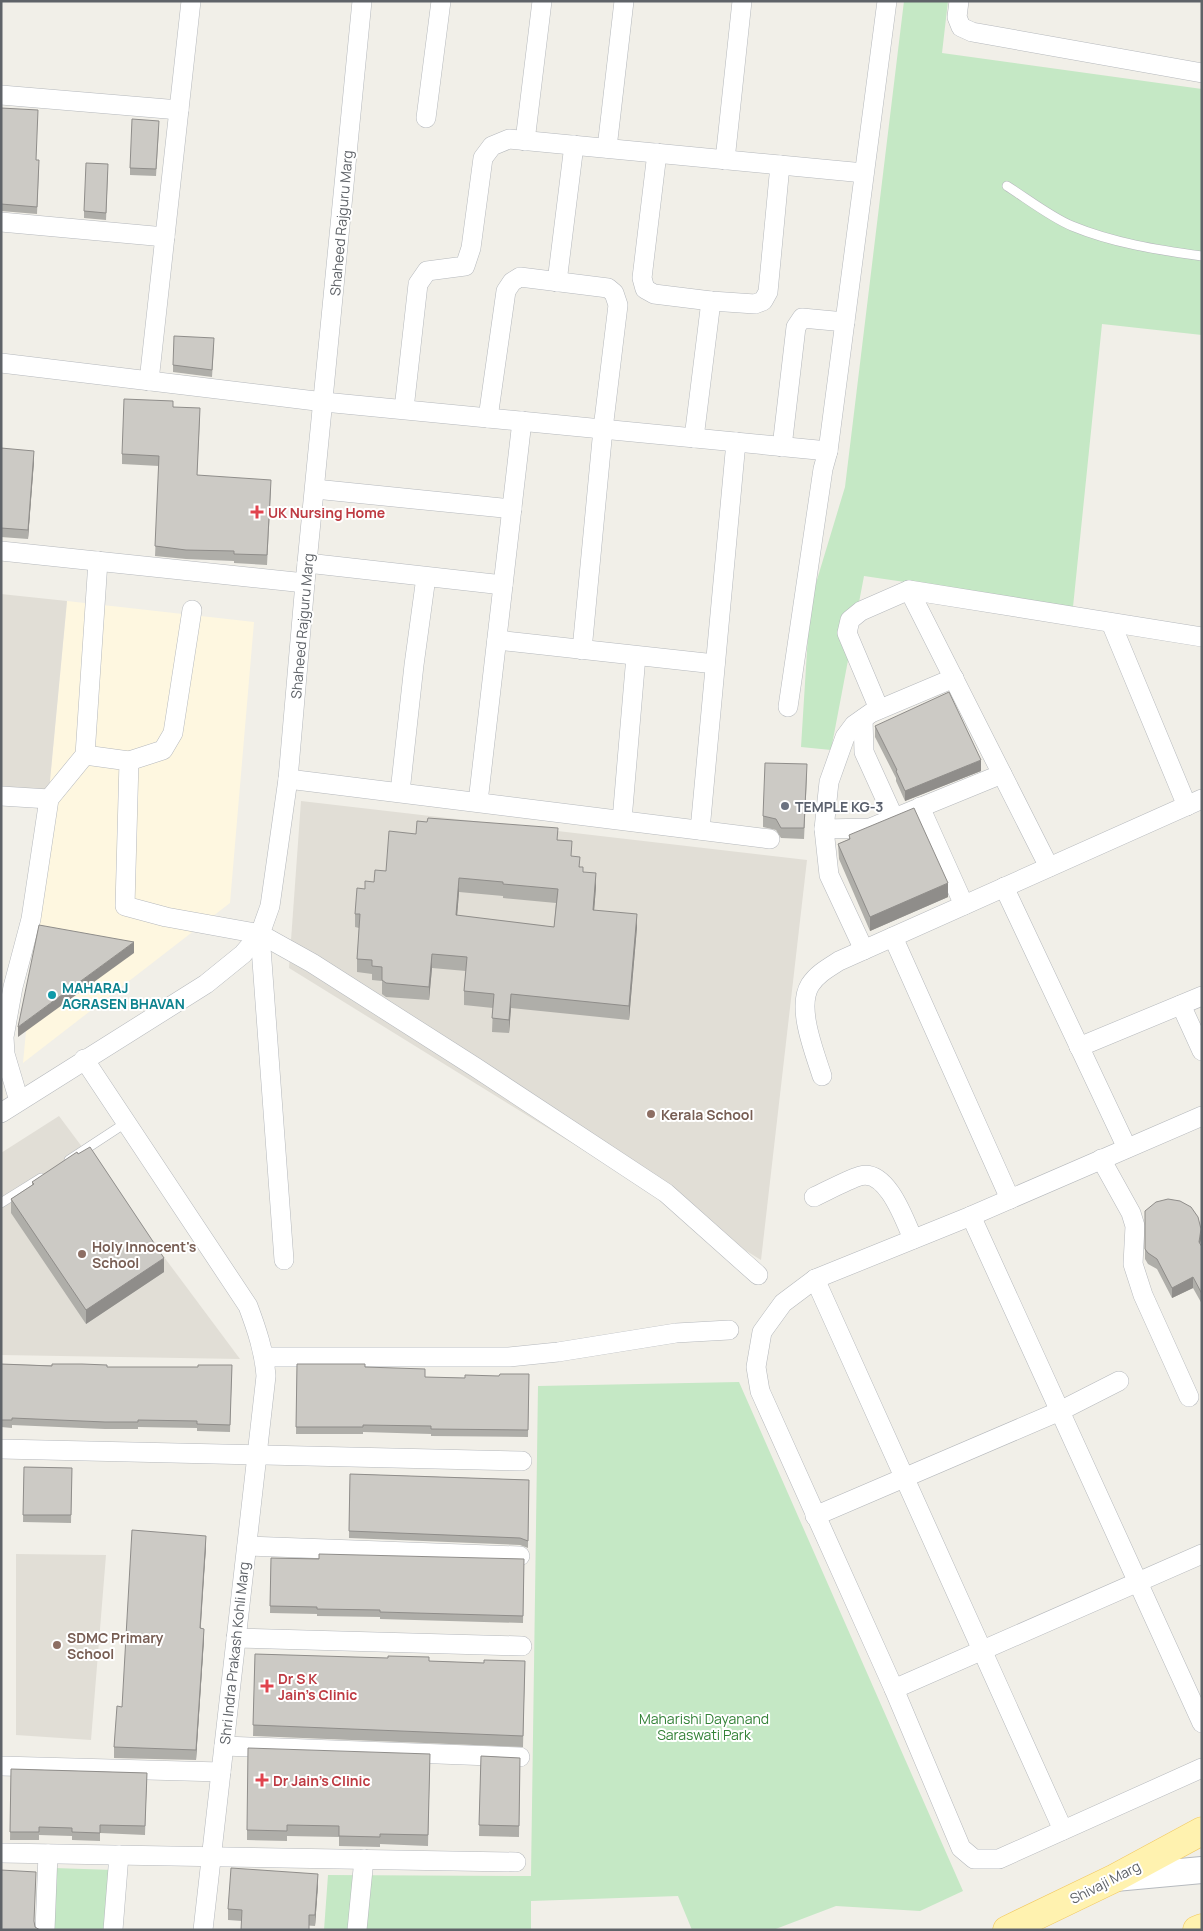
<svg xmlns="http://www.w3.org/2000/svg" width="1203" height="1931" font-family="Manrope,sans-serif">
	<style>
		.commercial { fill: #fef7e0 }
		.education { fill: #e1ded6 }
		.green { fill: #c5e8c5 }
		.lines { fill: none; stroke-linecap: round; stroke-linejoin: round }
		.lane-casing { stroke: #b5b8bc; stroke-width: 10 }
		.street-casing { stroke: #b5b8bc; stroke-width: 20 }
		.secondary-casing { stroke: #b6babf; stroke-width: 28 }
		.primary-casing { stroke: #f2c960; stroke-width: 29 }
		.lane { stroke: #fff; stroke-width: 9 }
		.street { stroke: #fff; stroke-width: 19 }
		.secondary { stroke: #fff; stroke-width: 26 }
		.primary { stroke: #fff2af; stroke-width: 28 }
		.wall { fill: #afaea9; fill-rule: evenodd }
		.shaded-wall { fill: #8f8d8a }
		.building { fill: #cccac5; stroke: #8f8d8a; fill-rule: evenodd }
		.health-dot { fill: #e0444e; stroke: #fff; stroke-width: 2 }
		.worship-dot { fill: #6b7280; stroke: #fff; stroke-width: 2 }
		.culture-dot { fill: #0f9aa8; stroke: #fff; stroke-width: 2 }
		.education-dot { fill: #8d6e63; stroke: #fff; stroke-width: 2 }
		.labels { text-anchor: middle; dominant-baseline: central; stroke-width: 4; stroke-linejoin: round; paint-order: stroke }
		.street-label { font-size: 14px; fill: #5f6368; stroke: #fff }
		.health-label { font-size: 14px; font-weight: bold; fill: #be3a42; stroke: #fff; text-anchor: start }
		.worship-label { font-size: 14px; font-weight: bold; fill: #5b616d; stroke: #fff; text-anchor: start }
		.culture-label { font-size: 14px; font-weight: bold; fill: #0d838f; stroke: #fff; text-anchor: start }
		.education-label { font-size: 14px; font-weight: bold; fill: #785e54; stroke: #fff; text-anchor: start }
		.park-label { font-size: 14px; fill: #348238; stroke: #fff }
	</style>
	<rect width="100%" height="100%" fill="#f1efe8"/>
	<polygon class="commercial" points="67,601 254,622 230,903 23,1063"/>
	<g class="education">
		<polygon points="1,594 67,601 48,802 1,798"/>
		<polygon points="301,801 807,860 761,1260 289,968"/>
		<polygon points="59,1116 240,1359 1,1355 1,1153"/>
		<polygon points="16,1554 106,1555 91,1740 16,1735"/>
	</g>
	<g class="green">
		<polygon points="904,1 948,1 942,53 1202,89 1202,335 1102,324 1073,607 864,576 831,750 801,747 810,603 845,487"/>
		<polygon points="739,1382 963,1891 920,1911 836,1906 773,1930 692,1930 678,1896 531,1901 531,1930 324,1930 328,1875 531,1876 538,1386"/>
		<polygon points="54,1868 113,1870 107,1930 52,1930"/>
	</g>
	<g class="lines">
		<defs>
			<g id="lane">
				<path d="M1007,186C1026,198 1052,218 1072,226C1113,243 1158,250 1202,256"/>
				<polyline points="69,1160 127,1122"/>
				<polyline points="1,1203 41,1178"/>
			</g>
			<g id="street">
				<polyline points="959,1 957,17 961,27 972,32 1202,73"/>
				<polyline points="1,95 179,110"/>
				<polyline points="426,118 441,1"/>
				<polyline points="525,141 542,1"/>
				<polyline points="607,148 624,1"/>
				<polyline points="657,153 642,278 645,289 654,294 711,301 755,304 763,301 768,292 780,165"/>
				<polyline points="725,160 742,1"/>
				<polyline points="1,222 165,237"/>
				<polyline points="557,282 574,145"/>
				<polyline points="1,363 324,402 828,451"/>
				<polyline points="149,381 191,1"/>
				<polyline points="404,409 418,284 427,271 465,266 471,248 483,158 492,146 509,139 864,173"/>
				<polyline points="488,418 506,291 512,282 520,277 608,288 614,293 618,305 603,429 582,650"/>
				<polyline points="694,438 711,301"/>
				<polyline points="782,447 796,327 802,318 845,322"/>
				<polyline points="315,489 512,509"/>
				<polyline points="1,551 305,583"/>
				<polyline points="307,563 503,585"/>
				<polyline points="909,590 1049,867"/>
				<polyline points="1111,623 1187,806"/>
				<polyline points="497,640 715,664"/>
				<polyline points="788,707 823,469 828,451 887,1"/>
				<polyline points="879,709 847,633 850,620 861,611 909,590 1202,637"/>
				<polyline points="863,719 864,752 894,818"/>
				<polyline points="85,755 129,761 125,906 166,917 260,934 312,963 475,1067 666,1193 758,1275"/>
				<polyline points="129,761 163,750 173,733 192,610"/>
				<polyline points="288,779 770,839"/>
				<polyline points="400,792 414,665 426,577"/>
				<polyline points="1,796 49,799"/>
				<polyline points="478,802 522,421"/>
				<polyline points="920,807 964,905"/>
				<polyline points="622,820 636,656"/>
				<polyline points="824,829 870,828 1002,774"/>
				<polyline points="700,830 736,442"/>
				<polyline points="1004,887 1127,1148"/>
				<polyline points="260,934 284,1260"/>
				<polyline points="893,937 1010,1199"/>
				<polyline points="864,950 829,875 824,829 829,782 845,737 854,725 871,713 954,678"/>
				<polyline points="1181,1005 1202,1051"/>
				<polyline points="1079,1047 1202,996"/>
				<path d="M84,1059L248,1306C257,1330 264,1351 266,1376L203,1930"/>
				<path d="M822,1076C815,1053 796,1008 810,985C817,974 828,968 839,961L1202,799"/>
				<polyline points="19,1101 5,1054 4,1037 13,987 31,919 49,799 85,755 98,561"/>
				<polyline points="1,1113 206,984 243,954 260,934 270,906 288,779 305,583 362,1"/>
				<polyline points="1202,1116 971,1216 815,1279 783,1303 762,1332 756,1367 760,1391 894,1689 961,1848 974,1859 999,1859 1202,1768"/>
				<polyline points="1101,1159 1131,1213 1135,1226 1133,1264 1143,1295 1189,1397"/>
				<path d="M814,1197C827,1191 847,1180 860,1176C887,1168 905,1221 913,1239"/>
				<polyline points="971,1216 1202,1723"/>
				<polyline points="815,1279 1063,1830"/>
				<polyline points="265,1357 509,1357 558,1352 676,1333 729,1330"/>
				<polyline points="1,1449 522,1461"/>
				<polyline points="815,1516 1060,1411 1119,1381"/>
				<polyline points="247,1546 520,1556"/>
				<polyline points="236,1638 522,1646"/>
				<polyline points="894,1689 1202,1554"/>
				<polyline points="224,1746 520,1757"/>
				<polyline points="1,1766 221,1772"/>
				<polyline points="1,1853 516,1862"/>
				<polyline points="45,1930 48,1854"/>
				<polyline points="113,1930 119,1855"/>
				<polyline points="357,1930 364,1859"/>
			</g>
			<polyline id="secondary" points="1115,1878 1202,1870"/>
			<g id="primary">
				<polyline points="1007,1930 1115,1878 1202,1831"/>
				<polyline points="1197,1930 1202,1928"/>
			</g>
		</defs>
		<use href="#lane" class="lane-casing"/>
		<use href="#street" class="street-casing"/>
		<use href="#secondary" class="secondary-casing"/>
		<use href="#primary" class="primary-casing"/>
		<use href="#lane" class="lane"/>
		<use href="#street" class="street"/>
		<use href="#secondary" class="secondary"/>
		<use href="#primary" class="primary"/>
	</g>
	<g class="wall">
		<polygon points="1,108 36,160 39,167 37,214 1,211"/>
		<polygon points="159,128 156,176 130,175 130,168"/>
		<polygon points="108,171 106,220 84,218 84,211"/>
		<polygon points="214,345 212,377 173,372 173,365"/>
		<polygon points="173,407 200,418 197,475 271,490 267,565 234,563 234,561 186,559 155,556 159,466 122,464 122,454"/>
		<polygon points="1,448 34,461 28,539 1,537"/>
		<polygon points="875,726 981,771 905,801 896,781 896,778 875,737"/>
		<polygon points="807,775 804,839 781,838 776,830 763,827 763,816"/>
		<path d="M416,834L558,840L580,867L583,872L596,887L594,910L637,927L629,1020L511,1008L509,1033L492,1032L493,1008L464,1005V991L466,971L432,968L429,1000L386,997L382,994V981L372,980V974L357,972V959L359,928L355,927V914L365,889L374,882L386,871ZM459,892L503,896V898L556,903L554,927L457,916Z"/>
		<polygon points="849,835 948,897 870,931 839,859 838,844 849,839"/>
		<polygon points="32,1182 164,1272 86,1324 11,1213 11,1199 32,1185"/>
		<polygon points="1145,1211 1201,1239 1200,1244 1202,1247 1202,1304 1193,1288 1172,1298 1157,1269 1148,1264 1145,1259"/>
		<polygon points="1,1364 107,1367 198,1367 232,1365 230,1432 197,1431 197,1428 138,1427 138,1429 105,1429 12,1425 12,1428 1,1427"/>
		<polygon points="297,1364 365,1367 425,1377 465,1378 529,1374 528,1437 431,1436 431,1434 363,1432 363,1434 296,1434"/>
		<polygon points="24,1467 72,1468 71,1523 23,1522"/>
		<polygon points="350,1474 529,1480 528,1548 520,1545 349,1538"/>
		<polygon points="206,1546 200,1628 204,1639 196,1760 114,1758 114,1747 122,1707"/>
		<polygon points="271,1558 524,1559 523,1623 380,1619 380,1617 317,1616 317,1614 270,1613"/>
		<polygon points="255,1654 429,1661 484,1663 525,1661 523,1747 253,1736"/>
		<polygon points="430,1754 428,1846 380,1844 380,1847 339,1846 339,1837 287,1836 287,1841 247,1840 247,1830"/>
		<polygon points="481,1756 520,1758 519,1837 479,1836"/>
		<polygon points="11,1769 147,1773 145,1835 100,1833 100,1841 72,1840 72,1836 39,1835 39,1840 10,1840"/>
		<polygon points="318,1885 315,1926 228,1920 228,1909"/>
	</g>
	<g class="shaded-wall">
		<polygon points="34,451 34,461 28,539 28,530"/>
		<polygon points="981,760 981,771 905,801 905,791"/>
		<polygon points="596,873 596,887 593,924 593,910"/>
		<polygon points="459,878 459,892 456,929 456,915"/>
		<polygon points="948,883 948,897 870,931 870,917"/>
		<polygon points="637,914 637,927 629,1020 629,1006"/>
		<polygon points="134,942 134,953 18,1037 18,1027"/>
		<polygon points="432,954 432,968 429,1000 429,987"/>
		<polygon points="511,994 511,1008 509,1033 509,1020"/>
		<polygon points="1201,1229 1201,1239 1199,1252 1199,1242"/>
		<polygon points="164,1258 164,1272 86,1324 86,1310"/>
		<polygon points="1193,1277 1193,1288 1172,1298 1172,1288"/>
		<polygon points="206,1536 206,1546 200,1639 200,1628"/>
		<polygon points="204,1629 204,1639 196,1760 196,1750"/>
		<polygon points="318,1874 318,1885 315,1926 315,1915"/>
	</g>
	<g class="building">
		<polygon points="1,108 38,110 36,160 39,160 37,207 1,204"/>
		<polygon points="132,119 159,121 156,169 130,168"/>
		<polygon points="86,163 108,164 106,213 84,211"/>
		<polygon points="174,336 214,338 212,370 173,365"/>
		<polygon points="124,399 173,401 173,407 200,408 197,475 271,480 267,555 234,554 234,551 186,550 155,546 159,456 122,454"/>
		<polygon points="1,448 34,451 28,530 1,528"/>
		<polygon points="949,692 981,760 905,791 896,771 897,770 875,726"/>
		<polygon points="765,763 807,764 804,828 781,828 776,819 763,816"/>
		<polygon points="914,808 948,883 870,917 838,844 850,839 849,835"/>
		<path d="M428,818L558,828L557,840L572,841L571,856L580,857L579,867H583V872L596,873L593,910L637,914L629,1006L511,994L509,1020L492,1018L494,994L464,991L467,957L432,954L429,987L386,983L382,980V967L372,966V960L357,959L360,914H355L357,888L365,889V881L374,882L375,870L386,871L389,831L416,834L417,821L427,822ZM459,878L503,882V884L558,889L554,927L456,915Z"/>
		<polygon points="39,925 134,942 18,1027"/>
		<polygon points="90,1147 164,1258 86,1310 11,1199 34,1184 32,1182 77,1152 78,1154"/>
		<polygon points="1168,1199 1180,1201 1191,1207 1198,1217 1201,1229 1199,1242 1202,1247 1202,1294 1193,1277 1172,1288 1157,1259 1148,1253 1145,1249 1145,1211 1156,1202"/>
		<polygon points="1,1364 52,1366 52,1364 82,1364 107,1365 107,1367 198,1367 198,1365 232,1365 230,1425 197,1424 197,1421 138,1420 138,1422 105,1422 12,1418 12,1420 1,1420"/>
		<polygon points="297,1364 365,1364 365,1367 425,1369 425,1377 465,1378 465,1375 499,1376 500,1374 529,1374 528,1430 431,1429 431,1426 363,1425 363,1427 296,1427"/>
		<polygon points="24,1467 72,1468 71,1515 23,1515"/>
		<polygon points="350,1474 529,1480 528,1541 520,1538 349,1531"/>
		<polygon points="132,1530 206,1536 200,1628 204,1629 196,1750 114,1747 117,1706 122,1707"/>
		<polygon points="319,1554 524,1559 523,1616 380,1612 380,1610 317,1609 317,1607 270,1606 271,1558 319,1559"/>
		<polygon points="255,1654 388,1658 388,1656 429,1657 429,1661 484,1663 484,1660 525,1661 523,1736 253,1725"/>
		<polygon points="248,1748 430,1754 428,1835 380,1834 380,1837 339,1836 339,1826 287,1825 287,1831 247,1830"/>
		<polygon points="481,1756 520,1758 519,1826 479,1825"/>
		<polygon points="11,1769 147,1773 145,1826 100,1825 100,1833 72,1832 72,1828 39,1827 39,1832 10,1832"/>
		<polygon points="231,1868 318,1874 315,1915 309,1915 309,1930 241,1930 242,1910 228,1909"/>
		<polygon points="1,1870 36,1872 34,1921 35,1927 40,1930 1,1930"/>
	</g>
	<g class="health-dot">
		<path d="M254.5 504.5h5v5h5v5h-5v5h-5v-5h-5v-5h5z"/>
		<path d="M264.5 1678.5h5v5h5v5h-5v5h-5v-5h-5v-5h5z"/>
		<path d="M259.5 1772.5h5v5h5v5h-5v5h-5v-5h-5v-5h5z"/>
	</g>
	<circle class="worship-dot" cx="785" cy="806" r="5"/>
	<circle class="culture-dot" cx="52" cy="995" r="5"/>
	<g class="education-dot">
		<circle cx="651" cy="1114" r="5"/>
		<circle cx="82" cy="1254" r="5"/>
		<circle cx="57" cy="1645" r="5"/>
	</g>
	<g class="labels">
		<g class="street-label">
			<text transform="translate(341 223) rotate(-85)">Shaheed Rajguru Marg</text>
			<text transform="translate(302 626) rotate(-85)">Shaheed Rajguru Marg</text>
			<text transform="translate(234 1653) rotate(-84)">Shri Indra Prakash Kohli Marg</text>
			<text transform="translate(1105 1882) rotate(-27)">Shivaji Marg</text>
		</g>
		<g class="health-label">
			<text x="268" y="512">UK Nursing Home</text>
			<text x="278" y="1678">Dr S K<tspan x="278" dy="16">Jain's Clinic</tspan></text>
			<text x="273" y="1780">Dr Jain's Clinic</text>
		</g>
		<g class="worship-label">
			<text x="795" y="806">TEMPLE KG-3</text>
		</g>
		<g class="culture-label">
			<text x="62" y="987">MAHARAJ<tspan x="62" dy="16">AGRASEN BHAVAN</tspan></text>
		</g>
		<g class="education-label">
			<text x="661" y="1114">Kerala School</text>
			<text x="92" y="1246">Holy Innocent's<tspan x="92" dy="16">School</tspan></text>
			<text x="67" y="1637">SDMC Primary<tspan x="67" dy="16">School</tspan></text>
		</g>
		<g class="park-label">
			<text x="704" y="1718">Maharishi Dayanand<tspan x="704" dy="16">Saraswati Park</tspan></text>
		</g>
	</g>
	<rect width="1203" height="1931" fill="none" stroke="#5f6368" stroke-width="5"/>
</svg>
